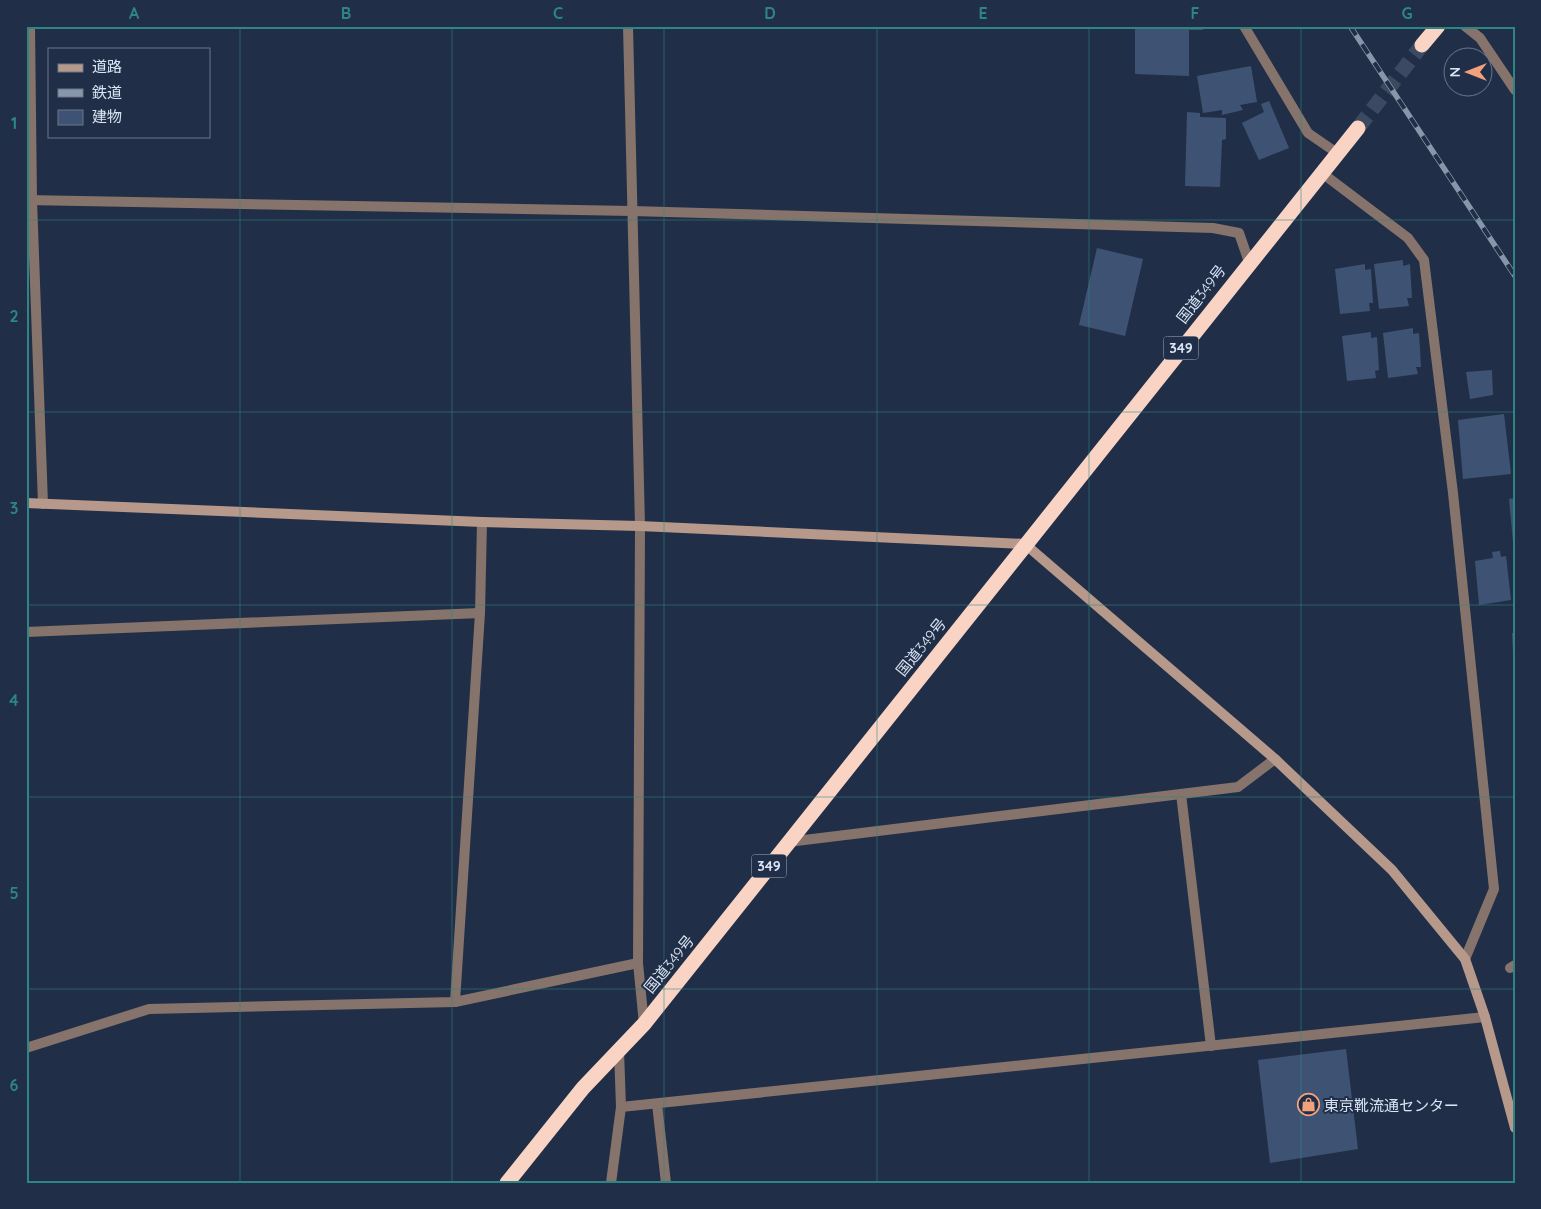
<svg xmlns="http://www.w3.org/2000/svg" width="1541" height="1209" font-family="Quicksand,'Noto Sans JP',sans-serif">
	<style>
		.building { fill: #3e5374 }
		.lines { fill: none; stroke-linecap: round; stroke-linejoin: round }
		.highway-tunnel { stroke: #3c4a61; stroke-width: 15; stroke-dasharray: 15 8; stroke-linecap: butt }
		.street { stroke: #86736b; stroke-width: 10 }
		.secondary { stroke: #b7998c; stroke-width: 10 }
		.highway { stroke: #f9d3c3; stroke-width: 15 }
		.rail-casing { stroke: #8995a8; stroke-width: 5.5 }
		.rail { stroke: #202f47; stroke-width: 4; stroke-dasharray: 11; stroke-linecap: butt }
		.grid { fill: none; stroke: #2d8682; stroke-width: 1; stroke-opacity: 0.55 }
		.labels { text-anchor: middle; dominant-baseline: central; stroke-width: 4; stroke-linejoin: round; paint-order: stroke }
		.shield { fill: #202f47; stroke: #a2aec0; stroke-width: 1 }
		.shield-label { font-size: 14px; font-weight: bold; fill: #dae4f4 }
		.street-label { font-size: 15px; fill: #dae4f4; stroke: #202f47 }
		.poi-label { font-size: 15px; fill: #dae4f4; stroke: #202f47; text-anchor: start }
		.neatline { fill: none; stroke: #2d8682; stroke-width: 2 }
		.grid-label { font-size: 16px; text-anchor: middle; font-weight: bold; fill: #2d8682 }
	</style>
	<rect width="100%" height="100%" fill="#202f47"/>
	<g class="building">
		<polygon points="1135,26 1203,26 1203,30 1189,30 1189,76 1135,74"/>
		<polygon points="1251,66 1257,102 1240,105 1243,110 1222,115 1222,110 1203,113 1197,76"/>
		<polygon points="1269,101 1289,148 1259,160 1242,123 1264,112 1261,104"/>
		<polygon points="1187,112 1200,113 1200,117 1226,118 1226,139 1222,140 1220,187 1185,186"/>
		<polygon points="1097,248 1143,259 1125,336 1079,325"/>
		<polygon points="1403,260 1403,266 1410,264 1412,298 1407,298 1409,306 1379,309 1374,264"/>
		<polygon points="1365,264 1365,270 1371,269 1373,303 1369,303 1370,311 1340,314 1335,269"/>
		<polygon points="1413,328 1413,334 1419,333 1421,367 1416,367 1418,374 1388,378 1383,333"/>
		<polygon points="1371,332 1371,338 1377,337 1379,370 1375,371 1376,378 1347,381 1342,336"/>
		<polygon points="1492,370 1493,395 1470,399 1466,372"/>
		<polygon points="1504,414 1511,474 1463,479 1458,420"/>
		<polygon points="1515,498 1515,542 1513,542 1509,499"/>
		<polygon points="1500,551 1501,557 1506,556 1511,600 1479,605 1475,561 1493,558 1492,552"/>
		<polygon points="1512,633 1515,633 1515,652 1513,652"/>
		<polygon points="1346,1049 1358,1149 1270,1163 1258,1060"/>
	</g>
	<g class="lines">
		<polyline class="highway-tunnel" points="1358,128 1422,45"/>
		<g class="street">
			<polyline points="30,26 32,200 43,504"/>
			<polyline points="628,26 640,526 638,963 644,1024"/>
			<polyline points="1244,26 1308,133 1337,153"/>
			<polyline points="1465,26 1480,38 1515,90"/>
			<polyline points="1322,173 1408,238 1424,260 1453,493 1494,889 1465,959"/>
			<polyline points="26,200 632,211 1213,228 1239,233 1249,262"/>
			<polyline points="26,632 480,613"/>
			<polyline points="1181,794 1211,1046"/>
			<polyline points="788,842 1238,787 1275,759"/>
			<polyline points="1510,968 1515,965"/>
			<polyline points="455,1002 480,613 482,522"/>
			<polyline points="26,1048 149,1009 455,1002 638,963"/>
			<polyline points="657,1104 666,1183"/>
			<polyline points="621,1107 1485,1017"/>
			<polyline points="611,1183 621,1107 619,1051"/>
		</g>
		<polyline class="secondary" points="26,503 482,522 640,526 1025,544 1275,759 1392,870 1465,959 1485,1017 1515,1128"/>
		<g class="highway">
			<polyline points="1422,45 1438,26"/>
			<polyline points="507,1183 583,1088 644,1024 1358,128"/>
		</g>
		<defs>
			<polyline id="rail" points="1350,26 1515,276"/>
		</defs>
		<use href="#rail" class="rail-casing"/>
		<use href="#rail" class="rail"/>
	</g>
	<path class="grid" d="M240,26V1183M452,26V1183M664,26V1183M877,26V1183M1089,26V1183M1301,26V1183M26,220H1515M26,412H1515M26,605H1515M26,797H1515M26,989H1515"/>
	<defs>
		<symbol id="shop-ring" viewBox="-11 -11 22 22"><circle r="9.5" fill="#202f47" stroke="#f2a17e" stroke-width="1.5"/><path d="M-5-2.5h2.3a2.7 3.5 0 0 1 5.4 0H5L5.5 6h-11ZM-1.5-2.5h3a1.5 2.3 0 0 0-3 0Z" fill="#f2a17e"/></symbol>
	</defs>
	<g fill-rule="evenodd">
		<use href="#shop-ring" x="1296" y="1092" width="25" height="25"/>
	</g>
	<g class="labels">
		<g class="shield">
			<rect x="1163.5" y="336.5" width="35" height="23" rx="4"/>
			<rect x="751.5" y="854.5" width="35" height="23" rx="4"/>
		</g>
		<g class="shield-label">
			<text x="1181" y="348">349</text>
			<text x="769" y="866">349</text>
		</g>
		<g class="street-label">
			<text transform="translate(1201 294) rotate(-52)">国道349号</text>
			<text transform="translate(921 647) rotate(-51)">国道349号</text>
			<text transform="translate(669 964) rotate(-51)">国道349号</text>
		</g>
		<g class="poi-label">
			<text x="1324" y="1105">東京靴流通センター</text>
		</g>
	</g>
	<rect width="1541" height="1209" fill="none" stroke="#202f47" stroke-width="55"/>
	<rect x="48" y="48" width="162" height="90" fill="#202f47" stroke="#6a778c"/>
	<rect x="58" y="64" width="25" height="8" fill="#b7998c" stroke="#6a778c"/>
	<text x="92" y="72" font-size="15" fill="#dae4f4">道路</text>
	<rect x="58" y="89" width="25" height="8" fill="#8995a8" stroke="#6a778c"/>
	<text x="92" y="98" font-size="15" fill="#dae4f4">鉄道</text>
	<rect x="58" y="110" width="25" height="15" fill="#3e5374" stroke="#6a778c"/>
	<text x="92" y="122" font-size="15" fill="#dae4f4">建物</text>
	<g transform="translate(1468 72) rotate(270)"><circle r="24" fill="#202f47" stroke="#6a778c"/>
	<path d="M0-4L9 19L0 12L-9 19Z" fill="#f2a17e"/>
	<text y="-8" font-size="14" font-weight="bold" text-anchor="middle" fill="#dae4f4">N</text>
	</g>
	<rect x="28" y="28" width="1486" height="1154" class="neatline"/>
	<g class="grid-label">
		<text x="134" y="19">A</text>
		<text x="346" y="19">B</text>
		<text x="558" y="19">C</text>
		<text x="770" y="19">D</text>
		<text x="983" y="19">E</text>
		<text x="1195" y="19">F</text>
		<text x="1407" y="19">G</text>
		<text x="14" y="129">1</text>
		<text x="14" y="322">2</text>
		<text x="14" y="514">3</text>
		<text x="14" y="706">4</text>
		<text x="14" y="899">5</text>
		<text x="14" y="1091">6</text>
	</g>
</svg>
